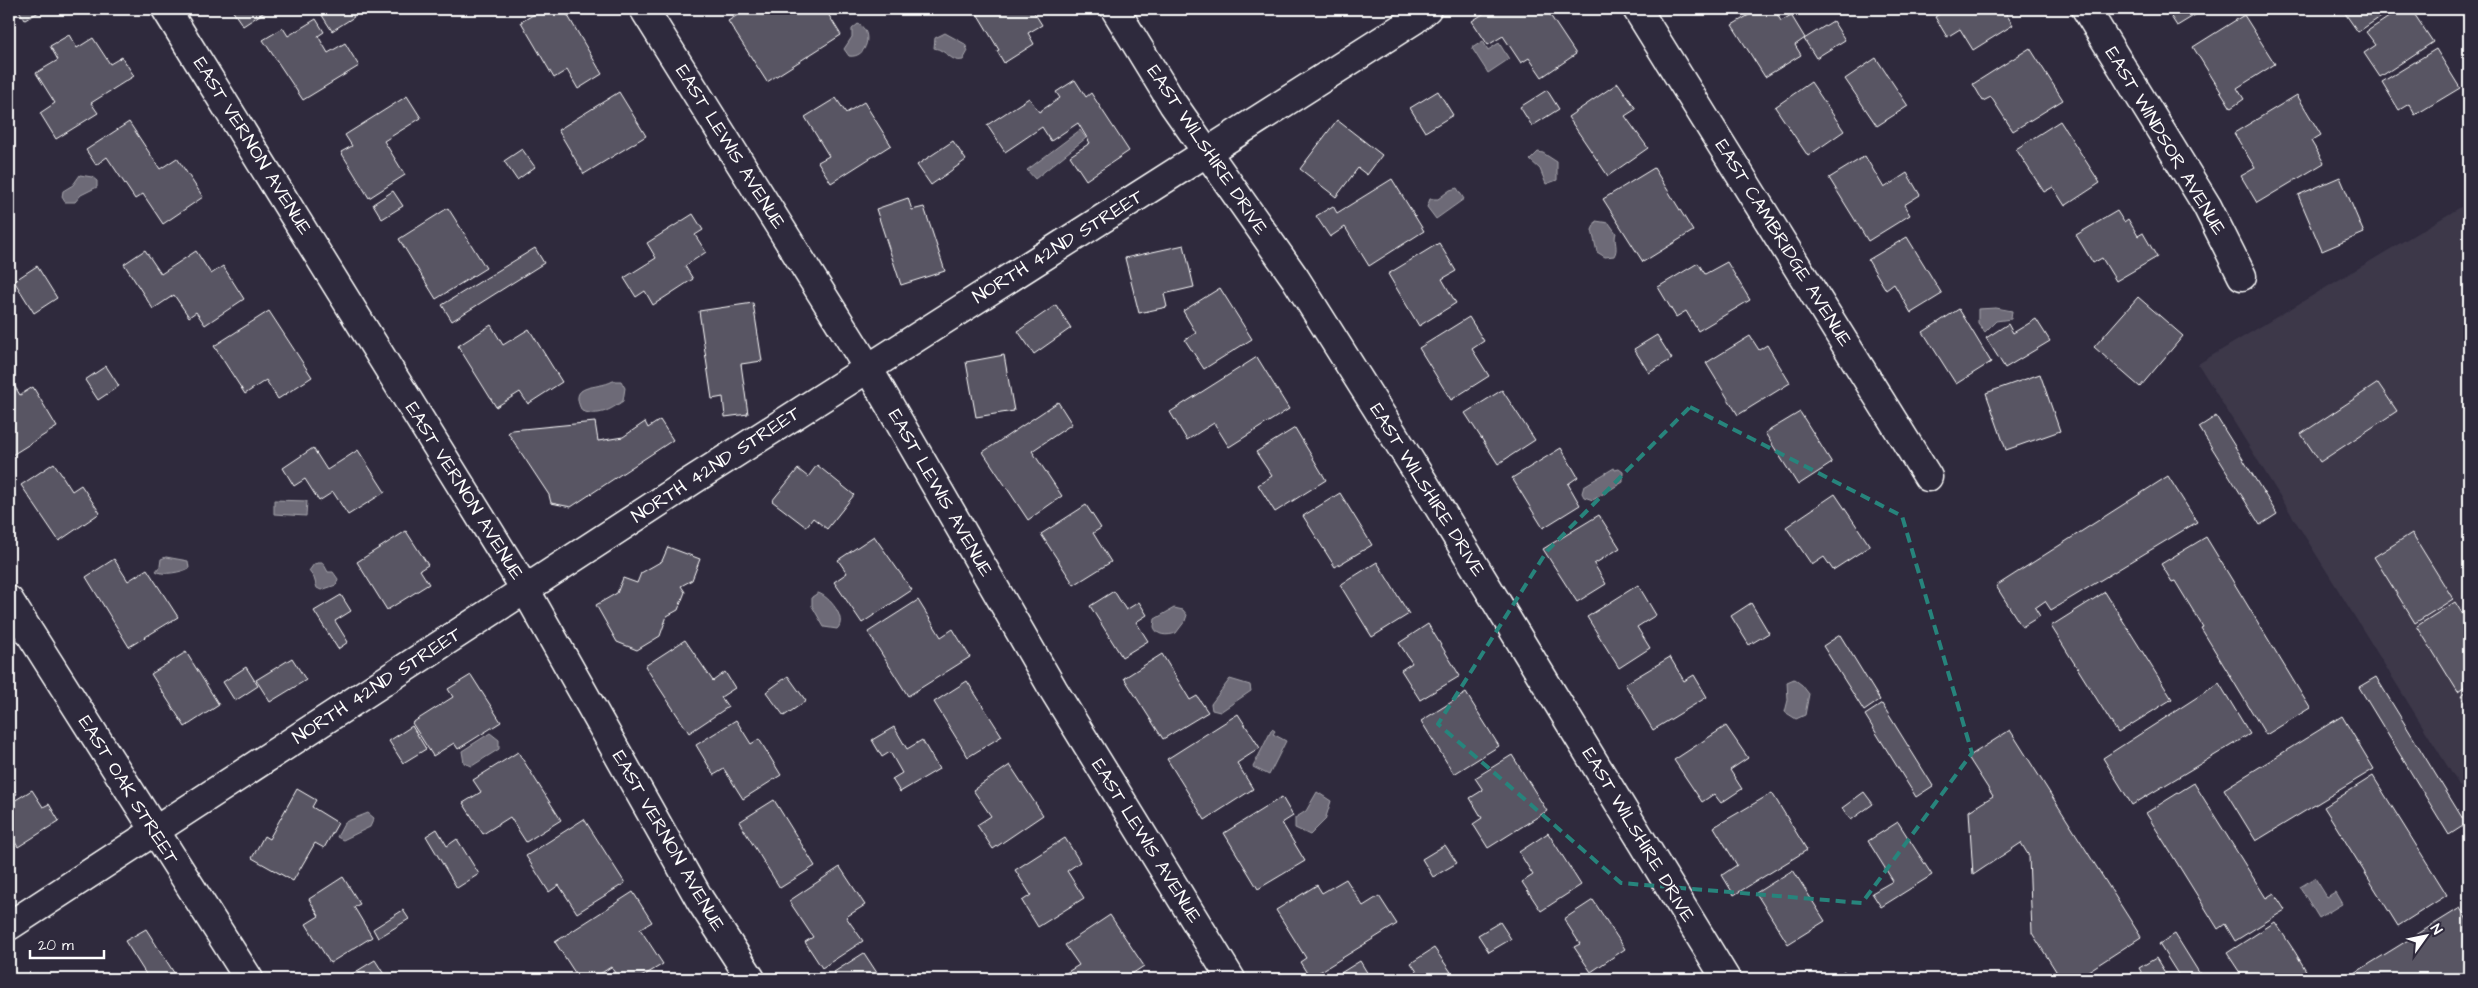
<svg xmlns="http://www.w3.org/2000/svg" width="2478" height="988" font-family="'Architects Daughter',sans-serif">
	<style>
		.built { fill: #3c3749 }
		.water { fill: #6d6a77; stroke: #a7a6ad }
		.building { fill: #595564; stroke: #fff }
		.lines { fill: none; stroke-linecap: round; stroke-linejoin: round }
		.minor-casing { stroke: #fff; stroke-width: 31 }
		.minor { stroke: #2f2a3d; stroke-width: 28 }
		.marked { fill: none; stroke: #27847c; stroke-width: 4; stroke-dasharray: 10 6; stroke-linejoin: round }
		.labels { text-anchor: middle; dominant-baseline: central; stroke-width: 5; stroke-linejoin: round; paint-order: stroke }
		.street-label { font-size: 19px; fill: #fff; stroke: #2f2a3d }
	</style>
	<rect width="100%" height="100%" fill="#2f2a3d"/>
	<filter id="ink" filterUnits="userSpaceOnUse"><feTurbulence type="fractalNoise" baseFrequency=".02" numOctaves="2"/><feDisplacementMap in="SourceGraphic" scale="10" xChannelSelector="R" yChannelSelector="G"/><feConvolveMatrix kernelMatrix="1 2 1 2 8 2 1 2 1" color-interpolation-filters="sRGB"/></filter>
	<g filter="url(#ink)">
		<polygon class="built" points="2469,202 2469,801 2198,364"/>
		<g class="water">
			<path d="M858,24C874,31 867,59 849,56L844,49L852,37V29Z"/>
			<path d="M945,33L965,44L968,51L963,60C951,63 947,50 934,48L935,38Z"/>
			<polygon points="1483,41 1488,50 1499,43 1509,59 1488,73 1472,48"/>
			<polygon points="1080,130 1086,138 1035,179 1027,170"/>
			<polygon points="1538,152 1543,153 1557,162 1557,180 1546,184 1540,169 1530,160"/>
			<polygon points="80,175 92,177 97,181 97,187 81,195 75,202 65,202 62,197 63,191 73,185"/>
			<polygon points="1457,188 1464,199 1436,219 1427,207 1430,199 1438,199 1450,190"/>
			<path d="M1596,221L1609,223L1616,233C1613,241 1619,248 1614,256L1605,257L1597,252L1592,230Z"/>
			<polygon points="1996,308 2012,311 2011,319 1996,321 1985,332 1978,323 1978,309"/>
			<path d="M613,381H621L625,388L623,401C610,410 599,417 582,411C567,382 597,390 613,381Z"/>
			<polygon points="1614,468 1615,470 1619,469 1623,472 1623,482 1593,500 1584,497 1582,493 1584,486"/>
			<polygon points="274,500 307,501 306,516 274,514"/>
			<path d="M166,557L188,561L189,568C183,572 162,576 156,571L160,566L161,559Z"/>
			<polygon points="318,563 323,563 328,572 333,572 338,579 336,585 321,590 317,588 314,578 309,571 314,564"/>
			<path d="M818,593C829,596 848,619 837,629L824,627L812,606V597Z"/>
			<path d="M1174,608L1183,610L1187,615L1185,621L1176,633C1167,636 1157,636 1154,627L1155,619Z"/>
			<polygon points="1230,679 1250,685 1251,691 1220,712 1212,710 1211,704"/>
			<polygon points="1794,679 1802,685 1809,694 1805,715 1796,719 1785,712 1788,700 1787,682"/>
			<polygon points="1272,729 1275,731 1273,734 1286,741 1269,775 1253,767"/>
			<polygon points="490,733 499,740 499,749 472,766 464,763 462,751"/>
			<polygon points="1317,792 1331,801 1325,820 1310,835 1295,828 1295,818 1306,811"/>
			<polygon points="368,813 374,818 370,827 343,840 337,837 345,822"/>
			<polygon points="2315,878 2327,897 2335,892 2342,904 2319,918 2300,887"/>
		</g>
		<g class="building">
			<polygon points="18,9 44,9 25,20"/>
			<polygon points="234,9 269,9 243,26 232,10"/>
			<polygon points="318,9 349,9 354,17 332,31"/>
			<polygon points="543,9 564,9 602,74 578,89 567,70 554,78 521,22"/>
			<polygon points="747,9 805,9 807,11 811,9 825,9 841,35 767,82 728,21"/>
			<polygon points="978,9 1032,9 1042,25 1028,33 1034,44 1004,63 997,51 999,50 975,10"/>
			<polygon points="1491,9 1546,9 1576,54 1542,77 1529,58 1521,63 1503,36 1488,45 1472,21"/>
			<polygon points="1759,9 1774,9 1781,21 1791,15 1805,38 1795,45 1801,55 1765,77 1732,25"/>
			<polygon points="1946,9 2003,9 2013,25 1973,50 1960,29 1947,37 1935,17"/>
			<polygon points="2166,9 2205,9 2177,26"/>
			<polygon points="2342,9 2392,9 2358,32"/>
			<polygon points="2401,9 2411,9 2433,42 2380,77 2364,53 2376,45 2366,32"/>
			<polygon points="2244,15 2275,64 2237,88 2244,99 2231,108 2193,47"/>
			<polygon points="316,19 324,32 318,36 328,53 345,43 359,66 303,100 263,40 283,28 288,36"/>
			<polygon points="1833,21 1845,40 1816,58 1804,39"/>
			<polygon points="69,35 77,48 93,38 110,64 122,57 134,76 91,103 98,113 56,139 40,113 55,103 36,73 58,60 50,46"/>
			<polygon points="2030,48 2063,100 2013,131 1991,97 1983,101 1973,84"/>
			<polygon points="2436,49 2460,88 2415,115 2409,104 2399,110 2382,82"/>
			<polygon points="1876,58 1908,106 1877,126 1845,79"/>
			<polygon points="1075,80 1086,97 1091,93 1129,151 1086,180 1070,156 1090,143 1078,123 1051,141 1042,127 1005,152 987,125 1029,98 1039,112 1060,98 1056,92"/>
			<polygon points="1811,82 1844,131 1808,156 1775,107"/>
			<polygon points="1618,83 1636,109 1625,116 1648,148 1608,176 1568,117"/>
			<polygon points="1547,90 1559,109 1532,126 1520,107"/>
			<polygon points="1438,91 1453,115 1425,132 1410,108"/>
			<polygon points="619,92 646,136 584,174 558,130"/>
			<polygon points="2297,95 2321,135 2311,141 2324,163 2257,203 2241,176 2255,168 2234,133"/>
			<polygon points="407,96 421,118 384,141 405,175 369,198 341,152 352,146 345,135"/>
			<polygon points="836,98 846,113 864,102 891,145 831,183 818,162 829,156 805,117"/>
			<polygon points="1337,120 1382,155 1367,175 1358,168 1336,197 1300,169"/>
			<polygon points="2060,121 2100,183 2065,206 2053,187 2044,192 2016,149"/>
			<polygon points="129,122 160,169 177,158 203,197 163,224 143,194 135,199 107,157 96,165 86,150"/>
			<polygon points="953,141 966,160 931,185 917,165"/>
			<polygon points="522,149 535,167 517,180 504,161"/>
			<polygon points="1865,156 1884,188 1907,173 1920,195 1904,205 1910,215 1868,241 1829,178"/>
			<polygon points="1654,168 1693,231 1643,262 1603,199"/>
			<polygon points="2340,177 2364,233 2322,251 2298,195"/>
			<polygon points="1392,179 1424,231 1369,266 1345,227 1330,237 1316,216 1333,206 1337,213"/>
			<polygon points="393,191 403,206 382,219 373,204"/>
			<polygon points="908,198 912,210 924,207 945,271 901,285 876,209"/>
			<polygon points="448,208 486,268 436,299 399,239"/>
			<polygon points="2117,211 2124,222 2128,219 2138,236 2143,233 2157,257 2116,281 2102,258 2093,263 2076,235"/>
			<polygon points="693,214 703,230 695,235 706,252 685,266 693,279 653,305 645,291 636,297 624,278 656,258 647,243"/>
			<polygon points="1907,237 1942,294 1911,313 1894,284 1886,290 1868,260"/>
			<polygon points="1439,243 1456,271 1442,279 1456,303 1419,326 1388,274"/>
			<polygon points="1184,245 1194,287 1164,294 1167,307 1139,313 1125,258"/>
			<polygon points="535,248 544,263 452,321 442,305"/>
			<polygon points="145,250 161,274 196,251 211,274 223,266 244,299 205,325 196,312 189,317 174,295 153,309 124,264"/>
			<polygon points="1727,262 1750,300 1698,331 1686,311 1676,317 1658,287 1698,263 1705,274"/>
			<polygon points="37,266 57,298 34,313 14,281"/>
			<polygon points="1220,288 1252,339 1204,369 1185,340 1196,333 1183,311"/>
			<polygon points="2138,297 2183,336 2140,387 2094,347"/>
			<polygon points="753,303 762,361 741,364 748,414 725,417 723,397 712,399 699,311"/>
			<polygon points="1056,305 1071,328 1034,354 1018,331"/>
			<polygon points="1959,309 1991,362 1956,384 1923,332"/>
			<polygon points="269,311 312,377 278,399 266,380 245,394 214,346"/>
			<polygon points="1469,317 1484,341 1472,349 1489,376 1451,400 1419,348"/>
			<polygon points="2036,319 2050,341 2005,368 1986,338 2008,324 2013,333"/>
			<polygon points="491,325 503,345 529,329 562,382 528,404 520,392 496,407 458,346"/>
			<polygon points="1657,335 1672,359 1649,373 1634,349"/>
			<polygon points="1750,336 1759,350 1767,345 1790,383 1738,415 1706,363"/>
			<polygon points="1004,355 1014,411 976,417 966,362"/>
			<polygon points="1257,357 1289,409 1229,447 1214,423 1187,440 1170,412"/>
			<polygon points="106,366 119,386 98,400 85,380"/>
			<polygon points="2040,374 2060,431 2006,450 1986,393"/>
			<polygon points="9,377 20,395 33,387 57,427 9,457"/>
			<polygon points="2378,383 2397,411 2320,462 2301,434"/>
			<polygon points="1502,390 1535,440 1498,464 1465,413"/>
			<polygon points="1058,402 1072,424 1032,451 1062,496 1028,520 983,452"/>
			<polygon points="1800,412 1832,463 1798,485 1765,433"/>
			<polygon points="2216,416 2277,514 2260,525 2199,427"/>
			<polygon points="660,420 673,440 571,507 551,503 549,495 508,433 512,430 595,422 598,441 623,437 645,422 648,428"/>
			<polygon points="1295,428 1326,480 1275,512 1258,485 1272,476 1256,452"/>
			<polygon points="313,448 327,470 358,450 385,492 348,515 333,492 319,501 305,479 294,486 283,468"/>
			<polygon points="1561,448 1578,477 1568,484 1580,505 1543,528 1512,478"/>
			<polygon points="54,463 72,491 81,485 100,513 59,541 21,485"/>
			<polygon points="817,465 854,495 827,529 813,518 806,527 772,501 798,469 808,477"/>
			<polygon points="2168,476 2197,522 2051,610 2045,601 2035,608 2040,616 2022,627 1996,586"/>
			<polygon points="1340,493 1372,545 1335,567 1303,516"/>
			<polygon points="1835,494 1870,546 1833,570 1824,557 1812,565 1786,527"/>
			<polygon points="1086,505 1101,528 1093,533 1111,562 1074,585 1041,534"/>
			<polygon points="1599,515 1620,548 1594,564 1606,584 1577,602 1543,549"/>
			<polygon points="406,531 428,565 420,570 429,584 387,610 357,562"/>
			<polygon points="2412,533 2453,599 2415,623 2374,557"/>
			<polygon points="874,536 912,590 862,623 834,582 847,573 838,560"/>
			<polygon points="2206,537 2310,708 2266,735 2201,628 2203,627 2175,581 2172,582 2161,564"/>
			<polygon points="668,547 700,559 692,580 681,586 685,592 678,610 667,616 660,636 637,650 617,642 596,605 617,593 623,578 637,583 641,573 662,561"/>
			<polygon points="114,559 128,581 147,569 178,617 129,647 86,577"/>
			<polygon points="1377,562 1409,614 1372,637 1340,585"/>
			<polygon points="1638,585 1656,615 1637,627 1650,648 1619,668 1587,617"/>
			<polygon points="1114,591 1126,610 1139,602 1147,615 1136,622 1148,641 1122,657 1090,606"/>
			<polygon points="2105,592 2172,699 2118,733 2051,626"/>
			<polygon points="341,595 351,611 335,621 348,642 338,649 314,611"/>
			<polygon points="918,600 941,637 953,629 970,657 908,696 868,632"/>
			<polygon points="2455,602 2469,624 2469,684 2458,692 2417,626"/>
			<polygon points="1751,603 1769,633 1749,645 1731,616"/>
			<polygon points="1428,624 1460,676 1420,700 1401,670 1412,663 1399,643"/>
			<polygon points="1840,635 1880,700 1864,711 1823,646"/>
			<polygon points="685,640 713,681 725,672 735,688 721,697 728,707 689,733 645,666"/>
			<polygon points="186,652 219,705 185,727 151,674"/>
			<polygon points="1162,654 1190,700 1197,696 1208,712 1163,739 1124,678"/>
			<polygon points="1670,657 1684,681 1694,675 1707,697 1653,730 1625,684"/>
			<polygon points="292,658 306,680 270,702 256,680"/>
			<polygon points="246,667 258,686 235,701 223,682"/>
			<polygon points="471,675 501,722 458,749 454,743 433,756 412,723 453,697 448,689"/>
			<polygon points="788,676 806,701 784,716 766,692"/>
			<polygon points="2376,677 2466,824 2449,835 2359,687"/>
			<polygon points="967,681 1002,736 968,757 934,702"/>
			<polygon points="2219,683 2250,734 2132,805 2103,758"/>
			<polygon points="2469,690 2469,709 2461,695"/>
			<polygon points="1466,693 1499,746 1454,774 1421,721"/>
			<polygon points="1882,704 1933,786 1916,797 1865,715"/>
			<polygon points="1238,714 1260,748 1237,763 1253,789 1205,820 1167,759"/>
			<polygon points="2342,716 2374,769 2256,841 2224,789"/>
			<polygon points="736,720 751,744 759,739 781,775 743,799 724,769 714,775 696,745"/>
			<polygon points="412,726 426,749 403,763 389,741"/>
			<polygon points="1726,726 1748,758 1730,770 1742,789 1721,803 1714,794 1702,802 1674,760"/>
			<polygon points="894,727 907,749 922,740 939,769 900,792 892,779 902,773 890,752 882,757 872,740"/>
			<polygon points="2010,730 2141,937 2076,979 2061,979 2032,933 2029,856 2021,843 1973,875 1969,811 1993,796 1968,757"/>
			<polygon points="518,752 561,820 526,842 510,817 483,834 463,803 481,792 473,780"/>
			<polygon points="1512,755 1547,811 1488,848 1473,824 1482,818 1470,798 1483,790 1475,778"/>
			<polygon points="1010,765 1043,815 993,849 977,825 991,816 973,790"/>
			<polygon points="2373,776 2447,895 2398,926 2324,807"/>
			<polygon points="2194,783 2266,898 2274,893 2285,910 2235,941 2225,924 2218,929 2146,813"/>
			<polygon points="10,784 17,794 9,799 9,785"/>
			<polygon points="297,789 316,800 312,807 338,823 324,848 315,843 293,881 252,858 264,836 269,839"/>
			<polygon points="32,790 43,807 49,804 59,821 18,847 13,839 9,842 9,804"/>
			<polygon points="1864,792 1873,804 1851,820 1842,808"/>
			<polygon points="1772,793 1807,850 1734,895 1722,875 1737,865 1714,827"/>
			<polygon points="1282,797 1293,816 1282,823 1305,861 1258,889 1224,833"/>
			<polygon points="774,800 815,866 780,888 739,822"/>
			<polygon points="584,819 625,883 577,913 559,885 549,892 526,856"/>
			<polygon points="1898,822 1932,875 1881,907 1872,893 1893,881 1868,841"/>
			<polygon points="437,829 447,846 457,839 479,874 457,888 426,836"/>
			<polygon points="1548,833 1581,885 1541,911 1522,882 1533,875 1519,852"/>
			<polygon points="1065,838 1080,862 1067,871 1084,898 1038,927 1022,901 1031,895 1015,870"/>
			<polygon points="1445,845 1457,863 1433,877 1422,859"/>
			<polygon points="840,867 865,905 846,917 863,941 822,968 805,942 813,937 789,901"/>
			<polygon points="1793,870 1825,921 1788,944 1756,893"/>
			<polygon points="343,877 360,904 354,907 372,937 330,963 306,924 319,916 309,899"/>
			<polygon points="1346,879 1363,906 1379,896 1397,924 1310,978 1300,962 1306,958 1276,910 1317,885 1322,893"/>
			<polygon points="633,892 652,922 640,929 663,964 638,979 619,979 611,967 592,979 579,979 555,942"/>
			<polygon points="1593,900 1625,949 1591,972 1574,947 1580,944 1564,919"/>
			<polygon points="2460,908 2469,923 2469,969 2453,979 2345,979"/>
			<polygon points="403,910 409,919 378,938 373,929"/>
			<polygon points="1110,915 1144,966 1124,979 1063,979 1061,976 1079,965 1065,945"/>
			<polygon points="1500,922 1511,939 1489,952 1478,935"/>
			<polygon points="2275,922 2295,952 2311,979 2244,979 2227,953"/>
			<polygon points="146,929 178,979 149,979 125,941"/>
			<polygon points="2175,934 2203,979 2181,979 2159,944"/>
			<polygon points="1434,948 1451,972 1440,979 1422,979 1411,963"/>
			<polygon points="864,953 881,979 838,979 834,972"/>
			<polygon points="2156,958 2169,979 2145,979 2139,968"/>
			<polygon points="375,960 387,979 344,979"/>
			<polygon points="1360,961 1371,979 1331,979"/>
			<polygon points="1844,971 1850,979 1832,979"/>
		</g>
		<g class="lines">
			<defs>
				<g id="minor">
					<polyline points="166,9 525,589 700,900 751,979"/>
					<polyline points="644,9 868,368 1053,689 1231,979"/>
					<polyline points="1115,9 1173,104 1295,278 1424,483 1726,979"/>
					<polyline points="1637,9 1928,477"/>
					<polyline points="2086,9 2207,206 2242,276"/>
					<polyline points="9,600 249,979"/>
					<polyline points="9,926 693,480 1414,20 1427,9"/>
				</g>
			</defs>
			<use href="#minor" class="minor-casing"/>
			<use href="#minor" class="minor"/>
		</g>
	</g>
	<path class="marked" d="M1690,407L1902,516L1972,753L1862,903L1621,883L1438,724L1547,551Z"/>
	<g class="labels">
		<g class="street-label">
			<text transform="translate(2165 141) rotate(59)">EAST WINDSOR AVENUE</text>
			<text transform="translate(252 146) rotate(58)">EAST VERNON AVENUE</text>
			<text transform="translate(730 147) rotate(58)">EAST LEWIS AVENUE</text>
			<text transform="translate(1207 150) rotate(56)">EAST WILSHIRE DRIVE</text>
			<text transform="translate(1783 243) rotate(58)">EAST CAMBRIDGE AVENUE</text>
			<text transform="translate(1058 247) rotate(-32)">NORTH 42ND STREET</text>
			<text transform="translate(716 465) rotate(-33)">NORTH 42ND STREET</text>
			<text transform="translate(1427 490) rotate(58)">EAST WILSHIRE DRIVE</text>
			<text transform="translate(464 491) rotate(58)">EAST VERNON AVENUE</text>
			<text transform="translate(940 493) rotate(60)">EAST LEWIS AVENUE</text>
			<text transform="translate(377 686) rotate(-33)">NORTH 42ND STREET</text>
			<text transform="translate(128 790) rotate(58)">EAST OAK STREET</text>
			<text transform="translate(1638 835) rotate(59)">EAST WILSHIRE DRIVE</text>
			<text transform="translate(668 841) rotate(60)">EAST VERNON AVENUE</text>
			<text transform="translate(1146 841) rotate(58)">EAST LEWIS AVENUE</text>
		</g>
	</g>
	<rect width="2478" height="988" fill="none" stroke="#2f2a3d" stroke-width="30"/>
	<rect x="15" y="15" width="2448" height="958" fill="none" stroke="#fff" stroke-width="2" filter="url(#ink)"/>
	<g transform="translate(2426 936) rotate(57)" stroke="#2f2a3d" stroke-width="4" paint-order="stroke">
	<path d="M0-4L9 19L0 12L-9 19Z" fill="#ffffff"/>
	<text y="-8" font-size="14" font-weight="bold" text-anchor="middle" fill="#ffffff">N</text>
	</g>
	<path d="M30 950v8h74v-8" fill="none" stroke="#ffffff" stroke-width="2.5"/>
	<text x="38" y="950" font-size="15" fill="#ffffff" stroke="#2f2a3d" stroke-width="4" paint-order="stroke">20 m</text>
</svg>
